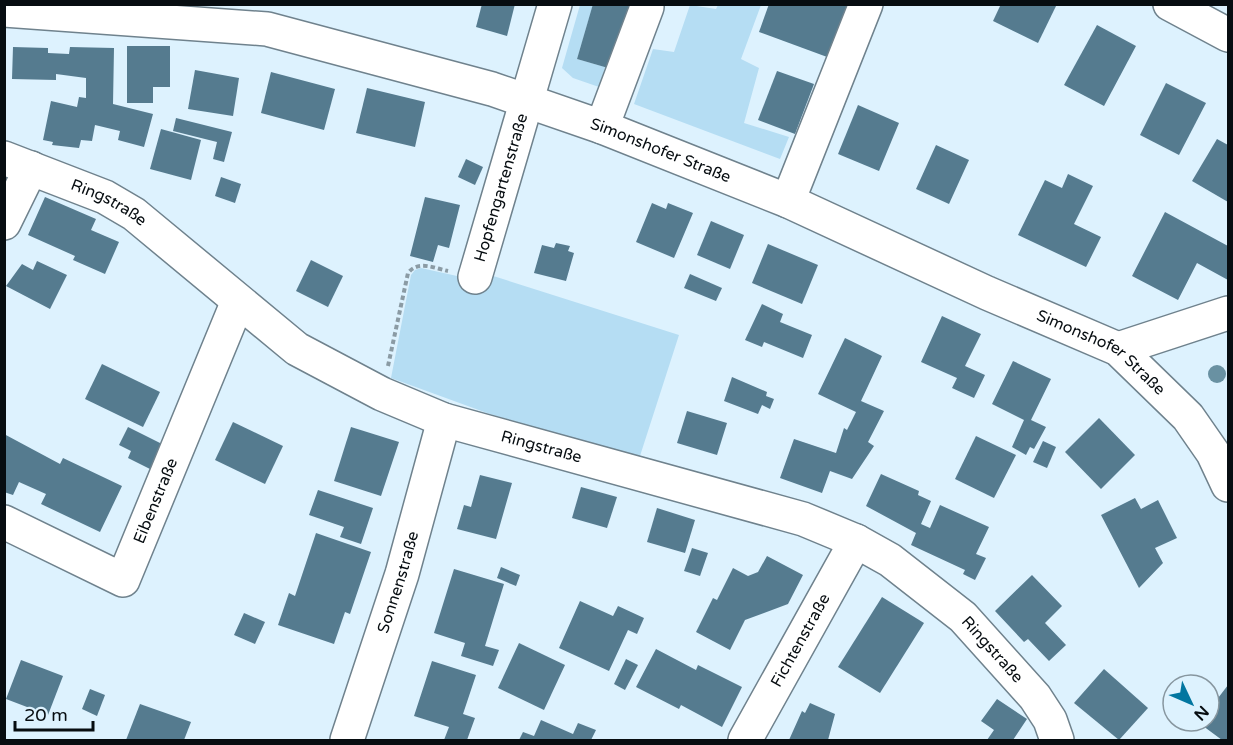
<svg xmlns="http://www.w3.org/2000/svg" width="1233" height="745" font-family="'Varela Round',sans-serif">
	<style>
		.green { fill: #b5ddf3 }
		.building { fill: #557b8f }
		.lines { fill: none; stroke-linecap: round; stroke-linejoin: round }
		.minor-casing { stroke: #6f828d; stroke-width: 36 }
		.path { stroke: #8b9ba4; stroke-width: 4; stroke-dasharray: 4.5 3; stroke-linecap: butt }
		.minor { stroke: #fff; stroke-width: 33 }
		.tree { fill: #6991a2 }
		.labels { text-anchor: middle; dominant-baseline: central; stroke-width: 6; stroke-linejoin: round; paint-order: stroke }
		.street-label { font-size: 16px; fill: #070d11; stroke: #ddf2fe }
	</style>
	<rect width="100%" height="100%" fill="#ddf2fe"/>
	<g class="green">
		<polygon points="580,5 593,5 577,59 605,67 599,87 573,78 562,68"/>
		<polygon points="690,5 716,9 718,5 761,5 741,59 759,68 744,123 789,137 780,159 634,104 653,49 674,52"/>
		<polygon points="421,268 484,282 487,274 679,335 639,459 487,413 391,378 411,275 415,270"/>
	</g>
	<g class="building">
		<polygon points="482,4 515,4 507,36 476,27"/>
		<polygon points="593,4 634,4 615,70 577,59"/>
		<polygon points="769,4 859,4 838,61 759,32"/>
		<polygon points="1001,4 1057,4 1038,43 993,21"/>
		<polygon points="1097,25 1136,46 1104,106 1064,85"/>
		<polygon points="127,46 170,46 170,87 153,87 153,103 127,103"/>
		<polygon points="13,47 48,48 48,53 69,54 70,47 114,48 113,104 153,114 144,147 118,140 120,131 95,125 92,141 81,140 79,148 52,145 53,142 43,140 51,101 77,107 79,97 86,98 86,78 56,74 56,80 12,79"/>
		<polygon points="195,70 239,78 233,116 188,109"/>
		<polygon points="777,71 814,84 795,134 758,120"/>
		<polygon points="271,72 335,89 324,130 261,113"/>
		<polygon points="1166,83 1206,103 1179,155 1140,135"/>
		<polygon points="367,88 425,102 415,147 356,133"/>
		<polygon points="858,105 899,123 879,171 838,154"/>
		<polygon points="176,118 232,132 224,162 213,159 217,142 173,131"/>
		<polygon points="161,129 201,140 191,180 150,169"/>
		<polygon points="1217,139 1228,145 1228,202 1192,181"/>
		<polygon points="936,145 969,160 949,204 916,189"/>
		<polygon points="466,159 483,167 475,185 458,177"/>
		<polygon points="1068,174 1093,186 1074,224 1101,237 1086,267 1018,235 1045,180 1062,188"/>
		<polygon points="221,177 241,184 235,203 215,196"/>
		<polygon points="45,197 96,219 91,230 119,242 105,274 73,260 75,256 28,235"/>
		<polygon points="425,197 460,205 449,248 438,245 433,262 410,256"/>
		<polygon points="652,203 666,209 668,203 693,213 674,258 636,242"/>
		<polygon points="1165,212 1228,246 1228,280 1197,263 1178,300 1132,276"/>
		<polygon points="711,221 744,235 730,269 697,255"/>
		<polygon points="556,243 570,246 568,251 574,253 566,281 534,273 542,245 554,248"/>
		<polygon points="768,244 818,265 802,304 752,283"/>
		<polygon points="311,260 343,276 328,307 296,291"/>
		<polygon points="37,261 67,275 50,309 6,286 22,264 33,270"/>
		<polygon points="690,274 722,288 716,301 684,288"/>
		<polygon points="762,304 783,314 780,322 812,335 803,358 764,342 762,347 745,340"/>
		<polygon points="942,316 981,334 965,366 985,375 974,398 952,388 957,378 921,362"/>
		<polygon points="845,338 882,356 861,401 884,411 868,442 874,446 852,479 830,471 822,493 780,478 794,439 836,453 844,428 847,430 856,412 818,394"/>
		<polygon points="1013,361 1051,379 1031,420 1046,427 1034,449 1030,447 1026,455 1012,447 1024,420 992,404"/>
		<polygon points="102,364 160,392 143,427 85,399"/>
		<polygon points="732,377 767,392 766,396 774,399 770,409 762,405 758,414 724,401"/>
		<polygon points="687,411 727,423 717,455 677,443"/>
		<polygon points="1099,418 1135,455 1101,489 1065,452"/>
		<polygon points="233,422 283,446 265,484 215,460"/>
		<polygon points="128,427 162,444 150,469 128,458 131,451 119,445"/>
		<polygon points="351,427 399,442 381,496 334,481"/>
		<polygon points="4,434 60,464 63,458 122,486 100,532 41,504 46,494 19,482 13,495 4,492"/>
		<polygon points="976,436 1016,455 994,498 955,479"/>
		<polygon points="1043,441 1056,447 1047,468 1033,462"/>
		<polygon points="881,474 919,491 918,495 931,501 921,524 930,528 940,505 989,527 976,554 986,558 975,580 963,574 965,570 911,545 916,533 866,506"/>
		<polygon points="480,475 512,483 496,539 457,529 464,505 471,507"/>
		<polygon points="581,487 617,497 607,528 572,518"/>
		<polygon points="318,490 373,508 361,544 340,537 344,527 309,515"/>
		<polygon points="1135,498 1141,509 1158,500 1177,538 1155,548 1163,563 1139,588 1101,515"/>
		<polygon points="657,508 695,520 685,553 647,542"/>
		<polygon points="316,533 371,552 350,614 345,612 334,644 278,625 289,593 295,596"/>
		<polygon points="692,548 708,553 700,576 684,571"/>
		<polygon points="767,556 803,575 788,604 745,620 730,650 696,632 713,598 717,600 733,568 748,576 758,572"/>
		<polygon points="501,567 520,575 516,586 497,578"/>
		<polygon points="454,569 504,584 485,646 499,650 493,666 461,656 465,643 434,633"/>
		<polygon points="1032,575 1062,606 1045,623 1066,645 1049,661 1028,639 1024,642 995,611"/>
		<polygon points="882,597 924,623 880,693 838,667"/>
		<polygon points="580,601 613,616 618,606 644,618 637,634 628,630 609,671 559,648"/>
		<polygon points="244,613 265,622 255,644 234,635"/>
		<polygon points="519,643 565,665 544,710 498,688"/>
		<polygon points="656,649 696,670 698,665 742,687 722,727 681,705 679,709 636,687"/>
		<polygon points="626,659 638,665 625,690 614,684"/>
		<polygon points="21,660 63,676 48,715 6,699"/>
		<polygon points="432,661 476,675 463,714 475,718 467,740 444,740 449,727 414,716"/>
		<polygon points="1104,669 1148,708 1119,740 1074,703"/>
		<polygon points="1228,685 1228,740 1222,740 1199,723 1209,721 1209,710"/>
		<polygon points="90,689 105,695 97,716 82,709"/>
		<polygon points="997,699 1027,719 1013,740 987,740 994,730 981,721"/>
		<polygon points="810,703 835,714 828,740 789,740 802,711 805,713"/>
		<polygon points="140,704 191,722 184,740 126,740"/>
		<polygon points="541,720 573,734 578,723 596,730 591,740 519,740 523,732 534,736"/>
	</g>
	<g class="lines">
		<defs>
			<g id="minor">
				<polyline points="1170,4 1228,35"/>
				<path id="s1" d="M4,10L267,29L492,89L602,127L788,201L987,293L1118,349L1188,417L1213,453L1228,485"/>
				<polyline points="602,127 647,7"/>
				<path id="s2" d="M4,158L105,197L134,214L297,349L382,394L444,420L803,519L856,541L890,560L963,617L1035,697L1050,720L1057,740"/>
				<polyline points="788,201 866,4"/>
				<polyline points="4,223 31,168"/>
				<path id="s3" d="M475,277L555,4"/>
				<polyline points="1118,349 1228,313"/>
				<path id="s4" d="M4,522L123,580L238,301"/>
				<path id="s5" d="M347,740L402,574L444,420"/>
				<path id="s6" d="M745,740L856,541"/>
			</g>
		</defs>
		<use href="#minor" class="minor-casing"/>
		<path class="path" d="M388,366L408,273C418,260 434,268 448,271"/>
		<use href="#minor" class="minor"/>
	</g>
	<circle class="tree" cx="1217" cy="374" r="9"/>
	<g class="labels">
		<g class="street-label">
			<text stroke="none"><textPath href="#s1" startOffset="676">Simonshofer Straße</textPath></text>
			<text stroke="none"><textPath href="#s3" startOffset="93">Hopfengartenstraße</textPath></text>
			<text stroke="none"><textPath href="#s2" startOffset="114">Ringstraße</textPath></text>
			<text stroke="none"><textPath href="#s1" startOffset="1162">Simonshofer Straße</textPath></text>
			<text stroke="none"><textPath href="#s2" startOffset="618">Ringstraße</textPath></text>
			<text stroke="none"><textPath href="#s4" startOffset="218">Eibenstraße</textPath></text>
			<text stroke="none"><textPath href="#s5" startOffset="166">Sonnenstraße</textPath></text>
			<text stroke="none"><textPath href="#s6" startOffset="114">Fichtenstraße</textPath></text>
			<text stroke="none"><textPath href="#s2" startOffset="1122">Ringstraße</textPath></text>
		</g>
	</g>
	<rect width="1233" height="745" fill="none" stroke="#070d11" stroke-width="12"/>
	<g transform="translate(1191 703) rotate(134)"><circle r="28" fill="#ddf2fe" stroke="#87969f" stroke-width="1.5"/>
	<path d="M0-4.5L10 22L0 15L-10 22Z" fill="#0276a0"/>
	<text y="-9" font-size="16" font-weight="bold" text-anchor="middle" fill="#070d11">N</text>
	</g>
	<path d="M15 721v9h78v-9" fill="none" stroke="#070d11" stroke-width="3"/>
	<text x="24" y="721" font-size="18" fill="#070d11" stroke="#ddf2fe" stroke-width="4.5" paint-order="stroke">20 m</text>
</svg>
